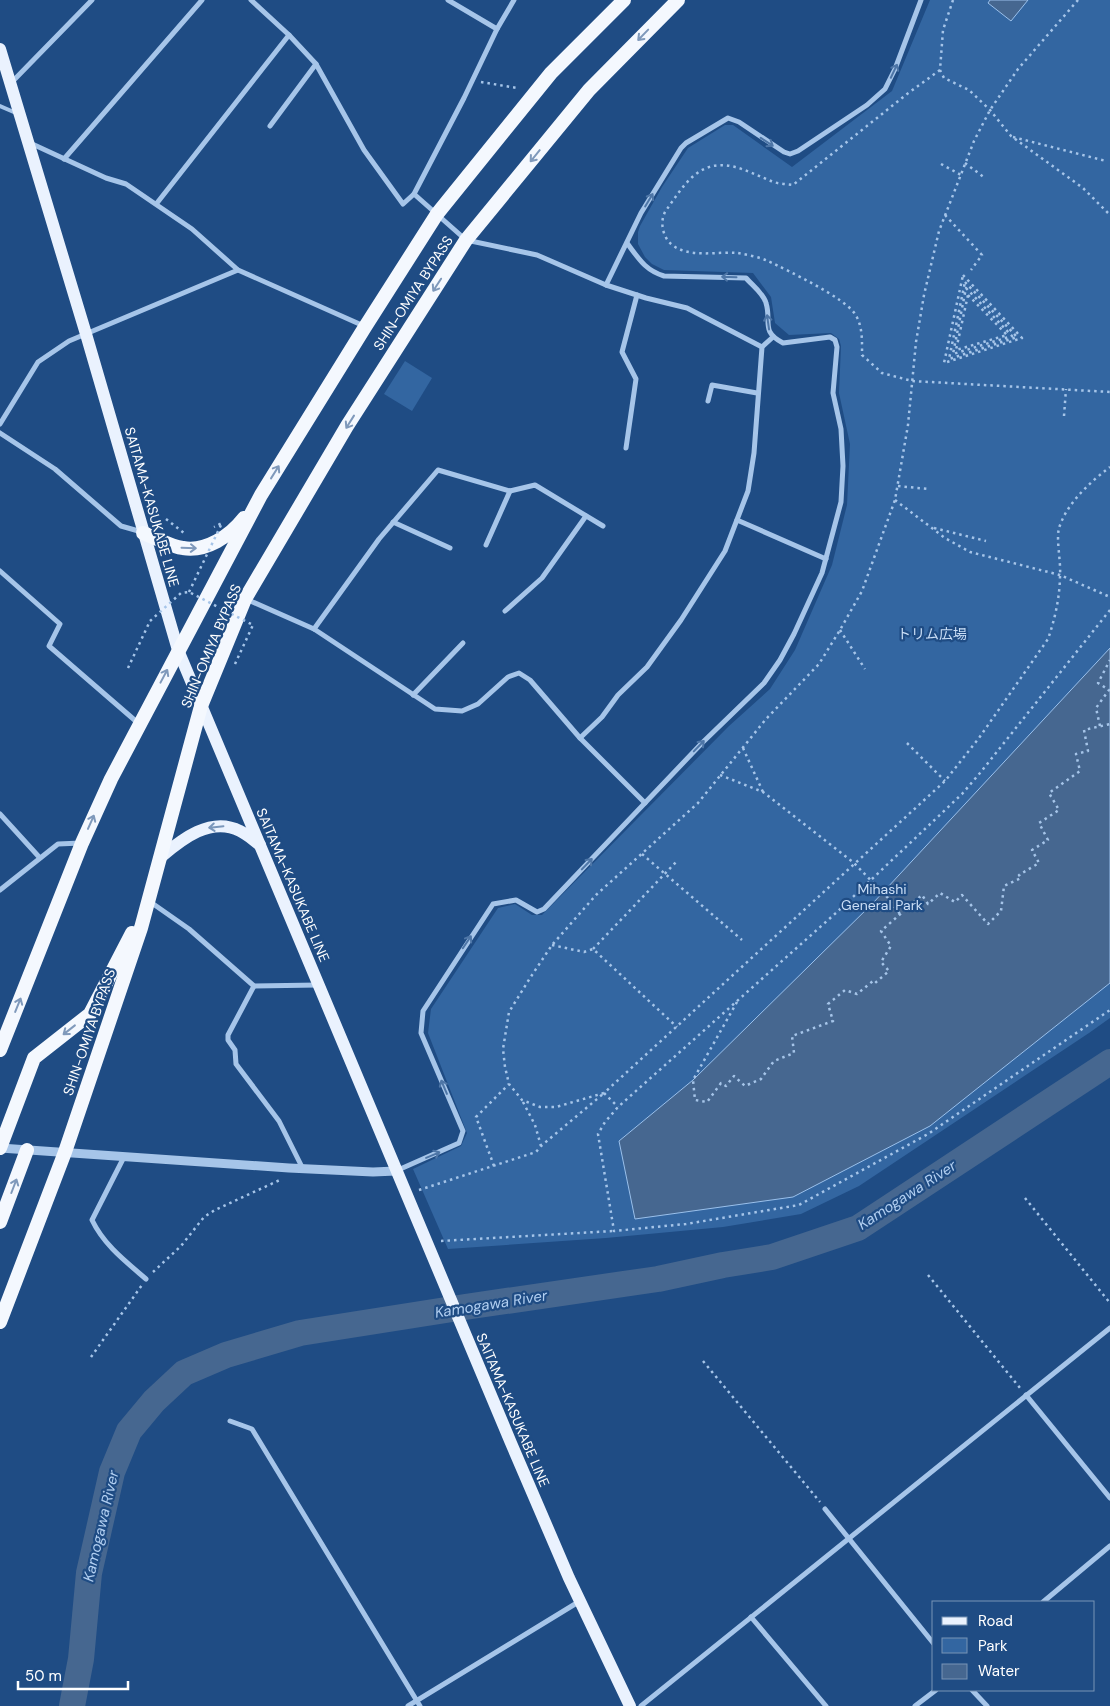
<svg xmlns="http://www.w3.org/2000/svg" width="1110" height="1706" font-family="'DM Sans','Noto Sans JP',sans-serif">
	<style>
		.green { fill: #3366a1 }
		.water { fill: #466790; stroke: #9ac0eb }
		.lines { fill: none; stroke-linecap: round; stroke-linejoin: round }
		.river { stroke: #466790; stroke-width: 26 }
		.path { stroke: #a6c5e9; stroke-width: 2.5; stroke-dasharray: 2.5 4; stroke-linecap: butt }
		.service { stroke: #a6c5e9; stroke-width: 4 }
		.minor { stroke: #a6c5e9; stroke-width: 5 }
		.tertiary { stroke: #a6c5e9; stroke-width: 9 }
		.primary { stroke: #eaf2fe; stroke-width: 12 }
		.trunk { stroke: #f4f8fe; stroke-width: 14 }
		.path-bridge { stroke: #a6c5e9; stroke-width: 2.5; stroke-dasharray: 2.5 4; stroke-linecap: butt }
		.oneway { stroke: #7f99bb }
		.oneway2 { stroke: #4e76a7 }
		.oneway3 { stroke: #7a97bb }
		.labels { text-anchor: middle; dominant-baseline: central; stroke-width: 4.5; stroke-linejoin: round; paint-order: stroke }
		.street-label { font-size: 14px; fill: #fff; stroke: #1f4c84 }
		.park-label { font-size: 14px; fill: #cbdff7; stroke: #1f4c84 }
		.water-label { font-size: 15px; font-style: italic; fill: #b2cff1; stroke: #1f4c84 }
	</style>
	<rect width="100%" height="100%" fill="#1f4c84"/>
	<g class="green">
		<polygon points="930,0 1110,0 1110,1018 1089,1033 859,1186 801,1214 723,1227 606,1238 448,1249 413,1169 461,1146 467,1133 428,1033 431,1009 498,908 515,904 532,915 542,915 729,726 770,689 795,650 832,565 847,505 850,444 839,393 841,346 839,339 831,333 789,335 775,323 771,297 753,273 664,270 652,264 645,257 638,244 638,232 640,226 662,187 688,148 725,125 733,125 792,167 892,91"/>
		<polygon points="405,361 432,378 412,411 384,394"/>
	</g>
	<g class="water">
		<polygon points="990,0 1028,0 1011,21 988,3"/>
		<polygon points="1110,648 1110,983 930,1126 793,1197 635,1219 619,1141 693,1080 873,903"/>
	</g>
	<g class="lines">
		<polyline class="river" points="72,1706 81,1659 89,1573 112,1472 129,1431 154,1401 184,1373 226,1355 300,1333 465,1307 658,1279 723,1265 772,1257 858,1228 1110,1062"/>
		<g class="path">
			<polyline points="953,0 943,30 940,70 944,78 969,90 990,110 1011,136 1083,188 1110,215"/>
			<path d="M1078,0L1018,69L990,110L974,141L939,231L924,295L916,342L908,425L895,500L862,591L840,630L819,664L766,719L698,803L596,895L552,945L530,978L509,1012L503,1049L505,1067L509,1084L522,1100L540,1107H556L604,1093L945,781L979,738L1048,639C1055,619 1060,596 1060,575C1061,561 1056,540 1059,528C1067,503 1090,482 1110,467"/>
			<path d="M940,70L907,94L793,185C786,184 778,184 771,181C746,171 721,155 696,174C684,183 675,198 667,209C659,219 662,236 671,244C689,259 717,251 738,253C748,255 759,257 768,261C787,270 845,298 855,314C863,326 862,342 862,355L882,373L912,381L1110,392"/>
			<polyline points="481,82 517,88"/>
			<polyline points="1013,137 1106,161"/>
			<polyline points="965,163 985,178"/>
			<polyline points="941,164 961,175"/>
			<polyline points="945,215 982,255 971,270"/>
			<polygon points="963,275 1022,338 944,363"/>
			<polygon points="965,282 1017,337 949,359"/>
			<polygon points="966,288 1012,336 953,354"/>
			<polygon points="968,295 1007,335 956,350"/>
			<polyline points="1064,416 1066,389"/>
			<polyline points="898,486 928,489"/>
			<polyline points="895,500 945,538 970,552 1060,575 1110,597"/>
			<polyline points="166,519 184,533"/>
			<polyline points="934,528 986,541"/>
			<polyline points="1110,610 980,773 962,794 837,912 618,1107 605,1122 598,1134 614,1231 686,1224 799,1205 928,1134 1110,1010"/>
			<polyline points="840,630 865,669"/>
			<polyline points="235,664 253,625"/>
			<polyline points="128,668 150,621"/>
			<polyline points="1100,726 1096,708 1109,690 1098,683 1110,660"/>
			<polyline points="907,743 945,781"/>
			<polyline points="743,748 763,792"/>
			<polyline points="720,775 763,792 854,863 888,898 900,914"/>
			<polyline points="642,854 742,940"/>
			<polyline points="552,945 584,952 593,949 677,1027"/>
			<polyline points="593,949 677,861"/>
			<polyline points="737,1002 693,1080 695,1100 707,1102 721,1083 726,1086 734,1076 745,1086 761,1079 774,1061 794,1053 792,1036 833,1021 828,1004 845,990 857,994 873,981 875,983 889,971 881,962 891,946 881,931 922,895 928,904 940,893 955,902 962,895 988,924 1001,911 1004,886 1021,878 1019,875 1039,863 1032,850 1048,840 1039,823 1059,810 1049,793 1080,771 1076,754 1088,751 1084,730 1110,724"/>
			<polyline points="604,1093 618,1107"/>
			<polyline points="523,1102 535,1125 541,1146"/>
			<polyline points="494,1166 476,1117 509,1084"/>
			<polyline points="419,1190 536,1152 541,1146 603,1094"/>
			<polyline points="1025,1198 1110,1303"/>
			<polyline points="441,1241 614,1231"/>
			<polyline points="153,1272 181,1246 204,1217 215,1210 282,1179"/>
			<polyline points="928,1275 1020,1388"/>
			<polyline points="91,1357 142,1285"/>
			<polyline points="703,1361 820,1502"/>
		</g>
		<polyline class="service" points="0,106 16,113"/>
		<g class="minor">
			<polyline points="251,0 289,35 316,64 364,150 403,204 414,194 466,240 537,255 606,285 646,298 687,308 762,347"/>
			<polyline points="448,0 497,29"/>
			<polyline points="12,82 92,0"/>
			<polyline points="270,126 316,64"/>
			<polyline points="30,143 106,178 126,184 192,229 238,270 364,326"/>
			<polyline points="64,159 202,0"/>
			<polyline points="414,194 464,98 497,29 514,0"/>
			<polyline points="157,203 289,35"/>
			<polyline points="606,285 641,213 681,148 686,143 728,118 739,122 784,152 790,154 798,151 867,105 885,89 895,69 921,0"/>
			<polyline points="708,401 712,385 757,393"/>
			<polyline points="0,424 38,362 69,341 238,270"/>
			<polyline points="0,433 55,469 121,526 142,532"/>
			<polyline points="626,448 636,379 622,352 637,295"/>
			<polyline points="737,520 826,559"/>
			<polyline points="393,522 450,548"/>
			<polyline points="486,545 510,491"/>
			<polyline points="0,571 60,624 49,646 138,723"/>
			<polyline points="246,599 314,629 435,709 462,711 478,704 508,677 519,673 530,680 580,738 645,803"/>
			<polyline points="505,611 542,578 586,516"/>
			<polyline points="314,629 379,539 438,470 510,491 535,485 603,526"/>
			<polyline points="413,695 463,643"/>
			<polyline points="580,738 602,717 618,695 647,667 681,620 725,551 748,491 754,453 762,347 773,337"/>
			<polyline points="0,814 40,858"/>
			<polyline points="0,890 58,844 81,843"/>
			<polyline points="149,901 189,929 254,986 318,985"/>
			<polyline points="254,986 228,1035 228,1040 235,1050 236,1064 279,1121 303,1169"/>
			<path d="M124,1157L92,1220C104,1245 125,1261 146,1279"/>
			<path d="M398,1170L459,1143L463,1131L421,1033L423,1011L493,904L516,900L537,912L544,909L702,743L764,683L780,660L794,634L822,573L841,502L843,466L841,429L833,393L837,347L835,340L830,337L783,343C760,331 772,322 766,303C764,294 752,285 746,278L664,276C645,270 639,259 627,243"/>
			<polyline points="1026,1395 1110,1498"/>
			<polyline points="230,1421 252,1429 420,1706"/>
			<polyline points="825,1509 934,1644"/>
			<polyline points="1043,1602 1110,1546"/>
			<polyline points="751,1617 826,1706"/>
			<polyline points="972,1690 987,1706"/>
			<polyline points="408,1706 580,1601"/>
			<polyline points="641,1706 1110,1328"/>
			<polyline points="915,1706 936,1690"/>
		</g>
		<polyline class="tertiary" points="0,1148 289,1168 373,1172 396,1171"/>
		<g class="primary">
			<polyline points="0,49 86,334 178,650 511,1443 569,1578 630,1706"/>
			<path d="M161,857C182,839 211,816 240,831C247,834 253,840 260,845"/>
		</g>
		<g class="trunk">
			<path d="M143,533C155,537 171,547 183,548C206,552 230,536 244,518"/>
			<polyline points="0,1050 82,843 111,779 261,495 365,327 437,214 551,73 624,0"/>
			<polyline points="0,1148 34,1058 90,1014 132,933"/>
			<polyline points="0,1222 27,1150"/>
			<polyline points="0,1322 65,1152 141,928 201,706 245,599 347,426 466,240 589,90 678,0"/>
		</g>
		<g class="path-bridge">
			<polyline points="189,592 222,523 214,527"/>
			<polyline points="150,621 181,593 189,592 253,625"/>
		</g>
	</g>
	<defs><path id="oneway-shaft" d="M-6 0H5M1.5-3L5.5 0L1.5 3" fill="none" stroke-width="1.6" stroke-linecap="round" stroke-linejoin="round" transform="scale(1.25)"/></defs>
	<g class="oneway">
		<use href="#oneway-shaft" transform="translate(643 35) rotate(134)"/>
		<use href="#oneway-shaft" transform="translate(535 156) rotate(129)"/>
		<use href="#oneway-shaft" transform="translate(437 285) rotate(123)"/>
		<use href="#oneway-shaft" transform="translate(350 422) rotate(122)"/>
		<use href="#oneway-shaft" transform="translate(275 472) rotate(-58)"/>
		<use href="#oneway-shaft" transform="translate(189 548) rotate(2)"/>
		<use href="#oneway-shaft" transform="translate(164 676) rotate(-62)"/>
		<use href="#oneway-shaft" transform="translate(91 822) rotate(-66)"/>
		<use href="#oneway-shaft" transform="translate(18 1005) rotate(-68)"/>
		<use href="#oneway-shaft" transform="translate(69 1030) rotate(142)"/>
		<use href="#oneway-shaft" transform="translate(14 1186) rotate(-69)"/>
	</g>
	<g class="oneway2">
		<use href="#oneway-shaft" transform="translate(894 71) rotate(-65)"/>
		<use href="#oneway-shaft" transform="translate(767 142) rotate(33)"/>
		<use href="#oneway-shaft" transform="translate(649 200) rotate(-59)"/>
		<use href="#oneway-shaft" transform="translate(729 277) rotate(-178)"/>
		<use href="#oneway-shaft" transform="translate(768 322) rotate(-98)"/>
		<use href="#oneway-shaft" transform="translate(699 746) rotate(-46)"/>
		<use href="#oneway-shaft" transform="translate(587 864) rotate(-46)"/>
		<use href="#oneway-shaft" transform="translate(467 942) rotate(-56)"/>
		<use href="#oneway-shaft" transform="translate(444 1087) rotate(-113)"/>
		<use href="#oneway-shaft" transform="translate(433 1155) rotate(-23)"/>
	</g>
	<use class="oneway3" href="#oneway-shaft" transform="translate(216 827) rotate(174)"/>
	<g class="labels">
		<g class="street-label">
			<text transform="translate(413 293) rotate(-57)">SHIN-OMIYA BYPASS</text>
			<text transform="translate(152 507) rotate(74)">SAITAMA-KASUKABE LINE</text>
			<text transform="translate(211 646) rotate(-67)">SHIN-OMIYA BYPASS</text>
			<text transform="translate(293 885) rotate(67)">SAITAMA-KASUKABE LINE</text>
			<text transform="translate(89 1032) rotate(-71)">SHIN-OMIYA BYPASS</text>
			<text transform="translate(513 1410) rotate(67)">SAITAMA-KASUKABE LINE</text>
		</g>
		<g class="park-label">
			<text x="932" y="634">トリム広場</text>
			<text x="882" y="889">Mihashi<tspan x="882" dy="16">General Park</tspan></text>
		</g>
		<g class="water-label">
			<text transform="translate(907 1195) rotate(-33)">Kamogawa River</text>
			<text transform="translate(491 1304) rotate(-9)">Kamogawa River</text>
			<text transform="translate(101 1526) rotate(-77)">Kamogawa River</text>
		</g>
	</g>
	<rect x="932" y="1601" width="162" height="90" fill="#1f4c84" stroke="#7994b5"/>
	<rect x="942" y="1617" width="25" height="8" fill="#eaf2fe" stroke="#7994b5"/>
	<text x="978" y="1626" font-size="15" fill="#ffffff">Road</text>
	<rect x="942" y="1638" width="25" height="15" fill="#3366a1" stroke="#7994b5"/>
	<text x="978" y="1651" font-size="15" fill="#ffffff">Park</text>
	<rect x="942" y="1664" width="25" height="15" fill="#466790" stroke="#7994b5"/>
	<text x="978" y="1676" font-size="15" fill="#ffffff">Water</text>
	<path d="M18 1681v8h110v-8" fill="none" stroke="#ffffff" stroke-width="2.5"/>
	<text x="25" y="1681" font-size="15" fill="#ffffff" stroke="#1f4c84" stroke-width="4" paint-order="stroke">50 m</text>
</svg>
